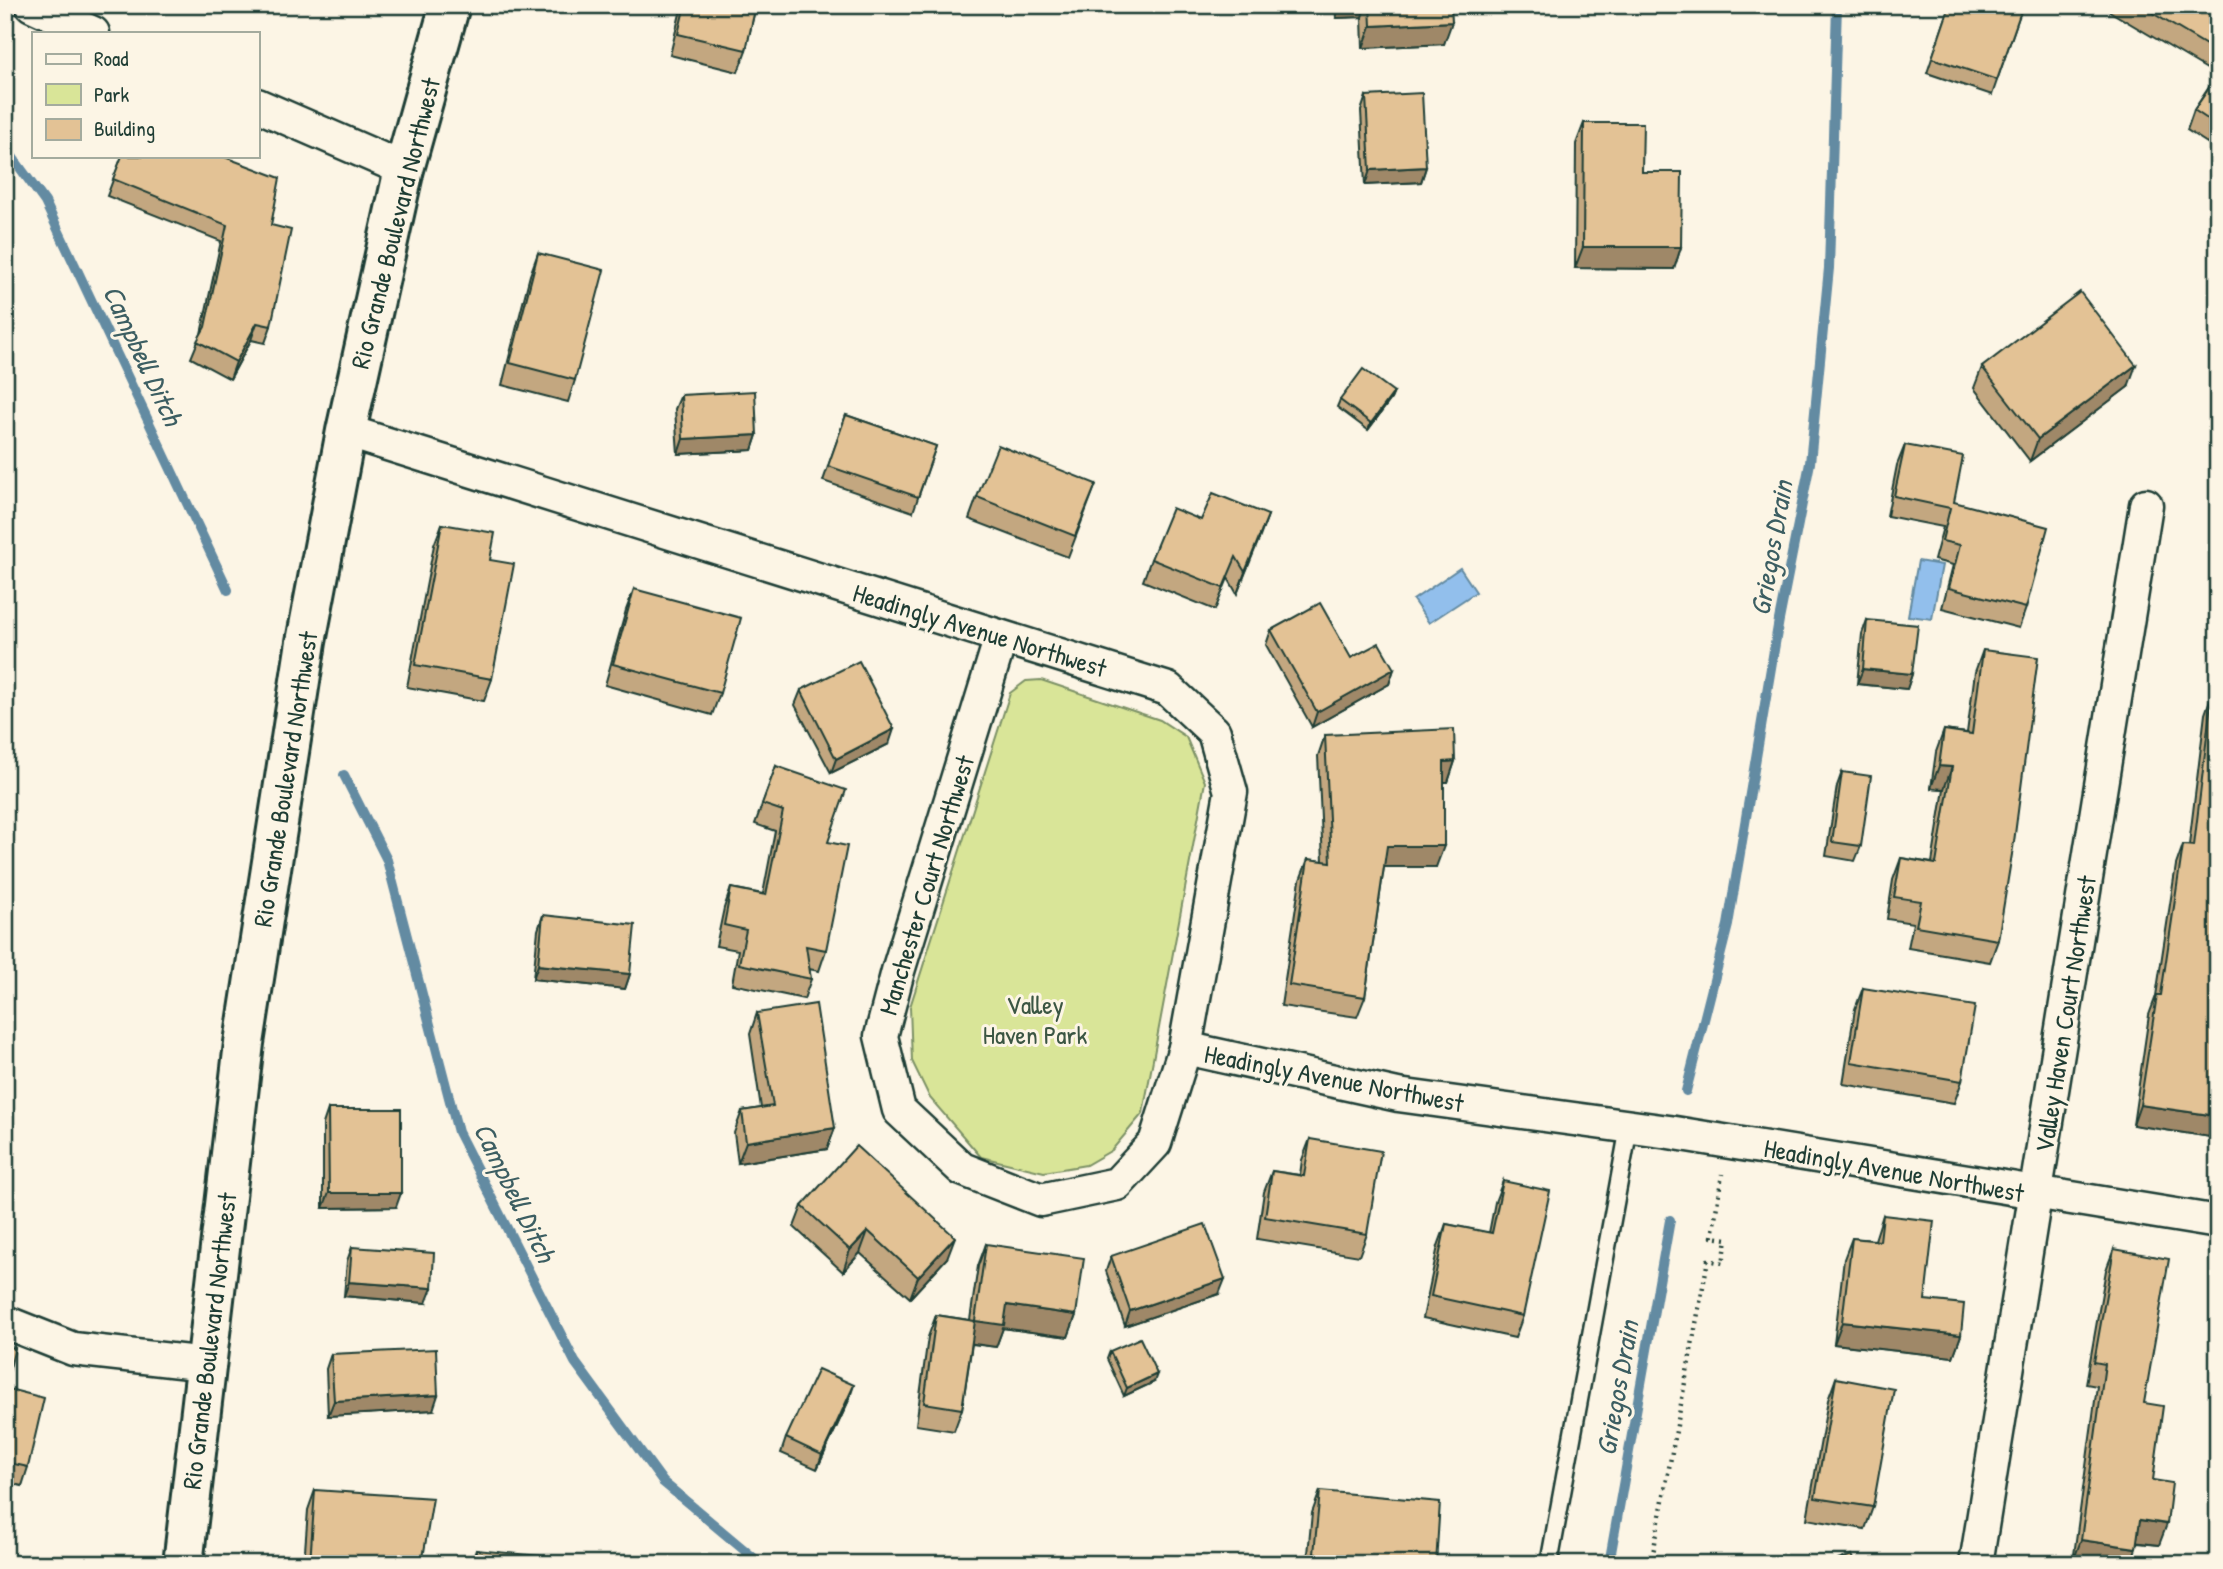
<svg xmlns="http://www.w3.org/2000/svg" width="2223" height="1569" font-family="'Patrick Hand',sans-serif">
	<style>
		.green { fill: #d9e598; stroke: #7c9166; stroke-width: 2 }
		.water { fill: #92bfec; stroke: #648ba2; stroke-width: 2 }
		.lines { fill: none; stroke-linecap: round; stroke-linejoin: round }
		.stream { stroke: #648ba2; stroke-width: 10 }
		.lane-casing { stroke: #1f3d34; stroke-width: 21 }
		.street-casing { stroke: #1f3d34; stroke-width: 37 }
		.secondary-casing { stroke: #1f3d34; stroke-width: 44 }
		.path { stroke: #1f3d34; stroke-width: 4.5; stroke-dasharray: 2 5; stroke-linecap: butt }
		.lane { stroke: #fcf5e5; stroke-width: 16 }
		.street { stroke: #fcf5e5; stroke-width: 32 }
		.secondary { stroke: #fcf5e5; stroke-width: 38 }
		.wall { fill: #c3a780; stroke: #1f3d34; stroke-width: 2 }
		.shaded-wall { fill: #9f8868; stroke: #1f3d34; stroke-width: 2 }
		.building { fill: #e3c295; stroke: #1f3d34; stroke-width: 2 }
		.labels { text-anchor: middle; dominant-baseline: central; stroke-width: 6; stroke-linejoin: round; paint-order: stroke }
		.street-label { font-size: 26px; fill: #1f3d34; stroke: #fcf5e5 }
		.park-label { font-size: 26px; fill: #3b5643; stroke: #fcf5e5 }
		.water-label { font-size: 28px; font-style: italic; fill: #3c5e62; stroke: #fcf5e5 }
	</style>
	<rect width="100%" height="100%" fill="#fcf5e5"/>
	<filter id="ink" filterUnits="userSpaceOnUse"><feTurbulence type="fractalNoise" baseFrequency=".0143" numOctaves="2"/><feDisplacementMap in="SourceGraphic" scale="14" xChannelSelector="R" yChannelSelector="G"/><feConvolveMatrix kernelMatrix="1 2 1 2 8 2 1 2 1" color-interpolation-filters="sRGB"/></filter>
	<g filter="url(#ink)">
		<polygon class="green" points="1041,680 1160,720 1186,737 1205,782 1143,1113 1112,1150 1086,1165 1044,1172 981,1157 930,1098 912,1061 910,1007 1010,693 1026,681"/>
		<g class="water">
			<polygon points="1918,561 1942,565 1932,619 1908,616"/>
			<polygon points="1460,568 1476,592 1429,623 1413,600"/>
		</g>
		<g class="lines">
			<g class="stream">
				<polyline points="5,147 45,202 228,590"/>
				<polyline points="344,775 387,860 458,1132 575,1362 663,1482 761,1564"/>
				<polyline points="1686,1091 1728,925 1779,620 1810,463 1829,268 1837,5"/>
				<polyline points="1609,1564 1670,1220"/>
			</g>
			<defs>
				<polyline id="lane" points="1549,1564 1629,1127"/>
				<g id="street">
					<polyline points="32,5 93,33"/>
					<polyline points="257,105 404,169"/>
					<polyline points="346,431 1168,689 1214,732 1231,792 1185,1048 1155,1143 1117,1184 1041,1200 962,1169 899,1110 881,1036 898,971 1001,637"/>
					<polyline points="1185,1048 1398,1095 1669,1132 2218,1222"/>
					<polyline points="5,1322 73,1349 206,1364"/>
					<polyline points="1976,1564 2146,505"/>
				</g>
				<polyline id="secondary" points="183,1564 244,1043 306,642 346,431 404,169 450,5"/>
			</defs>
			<use href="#lane" class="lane-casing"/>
			<use href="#street" class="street-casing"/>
			<use href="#secondary" class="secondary-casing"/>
			<polyline class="path" points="1651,1564 1708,1260 1723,1263 1727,1239 1712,1237 1722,1174"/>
			<use href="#lane" class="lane"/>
			<use href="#street" class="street"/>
			<use href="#secondary" class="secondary"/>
		</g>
		<g class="wall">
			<polygon points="682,5 756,5 746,50 738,72 670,55"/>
			<polygon points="1240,5 1257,5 1255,10"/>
			<polygon points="1335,5 1451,5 1444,44 1363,48 1362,17 1336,18"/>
			<polygon points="1950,5 2021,11 1992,95 1927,73"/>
			<polygon points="2099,5 2218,5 2218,150 2187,130 2194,110 2217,75"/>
			<polygon points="1366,96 1426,167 1421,182 1365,185 1361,111"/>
			<polygon points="1584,123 1642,172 1681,247 1674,269 1575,268 1576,144"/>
			<polygon points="122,156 271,225 271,326 265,343 251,340 230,379 191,358 201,334 221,241 107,196"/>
			<polygon points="538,253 575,380 568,402 502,385 530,275"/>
			<polygon points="1982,367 2128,387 2030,461 1974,388"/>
			<polygon points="2218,390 2218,403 2215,398"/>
			<polygon points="1394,392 1391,399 1368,430 1337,407 1340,400"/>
			<polygon points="681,395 757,435 752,450 678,454 675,409"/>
			<polygon points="846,415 936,446 913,512 823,481"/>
			<polygon points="1905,445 1954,502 2026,608 2019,628 1942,608 1953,565 1934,560 1943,527 1887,516 1897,465"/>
			<polygon points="1096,484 1068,557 969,519 977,497"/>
			<polygon points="1268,515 1237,594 1228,578 1215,610 1143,581 1151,559 1201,520"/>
			<polygon points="442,524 490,560 492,679 484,701 407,687 434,545"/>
			<polygon points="634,589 720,693 712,715 605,685 626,610"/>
			<polygon points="1867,620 1912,674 1907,689 1857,684 1862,634"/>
			<polygon points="1271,630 1351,658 1394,669 1389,684 1312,727 1266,645"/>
			<polygon points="1983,650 1998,940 1990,962 1908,948 1913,923 1887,919 1893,880 1901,858 1932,863 1944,789 1931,788 1936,752 1944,730 1967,733 1975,672"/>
			<polygon points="801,690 889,744 831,773 795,705"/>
			<polygon points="2212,694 2217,1116 2210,1137 2133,1125 2149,1015 2156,996 2176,865 2183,845 2189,845 2205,714"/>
			<polygon points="1325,735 1455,761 1448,782 1444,782 1436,867 1384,867 1365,997 1357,1017 1281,1006 1300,880 1308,859 1323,861 1318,756"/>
			<polygon points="776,766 828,842 826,950 819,971 809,969 811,979 804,999 732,984 738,950 716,946 724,908 731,888 763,894 775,831 755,824"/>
			<polygon points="1842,772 1861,846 1855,861 1826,856 1837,786"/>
			<polygon points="543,915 630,974 625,989 533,979 538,930"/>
			<polygon points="1863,988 1962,1081 1954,1103 1843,1084 1855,1009"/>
			<polygon points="757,1013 835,1128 827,1149 738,1163 734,1133 742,1111 761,1108 750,1034"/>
			<polygon points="328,1109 396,1207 323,1208 323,1124"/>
			<polygon points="1310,1139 1367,1234 1359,1256 1257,1239 1264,1192 1272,1171 1300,1175 1302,1160"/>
			<polygon points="1503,1181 1523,1316 1515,1338 1423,1318 1438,1246 1446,1224 1489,1233 1495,1202"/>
			<polygon points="802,1206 947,1258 910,1298 860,1253 843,1272 794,1227"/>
			<polygon points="1883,1215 1925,1300 1961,1335 1953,1357 1834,1344 1844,1259 1852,1238 1875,1240"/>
			<polygon points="986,1244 1076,1315 1068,1337 1003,1328 996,1347 972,1344 962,1409 954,1431 916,1425 928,1337 936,1315 970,1320 978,1266"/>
			<polygon points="352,1247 426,1303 344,1296 347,1261"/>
			<polygon points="2114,1249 2144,1403 2153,1480 2159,1545 2137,1543 2073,1562 2097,1386 2086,1384 2106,1270"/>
			<polygon points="1111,1256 1219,1294 1125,1326 1106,1271"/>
			<polygon points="1110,1351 1154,1382 1124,1396 1107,1359"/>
			<polygon points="331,1354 433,1410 328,1416 326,1369"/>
			<polygon points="1836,1378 1873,1507 1865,1529 1807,1519 1828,1400"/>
			<polygon points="5,1388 28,1467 22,1486 5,1482"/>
			<polygon points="849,1400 817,1469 781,1453 786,1438"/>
			<polygon points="315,1490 422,1564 304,1564 308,1510"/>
			<polygon points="1320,1491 1436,1564 1307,1564 1312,1513"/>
			<polygon points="476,1550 540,1564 471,1564"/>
		</g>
		<g class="shaded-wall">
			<polygon points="1340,5 1366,5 1362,17 1336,18"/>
			<polygon points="1452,22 1444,44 1363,48 1371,26"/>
			<polygon points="1426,167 1421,182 1365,185 1370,170"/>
			<polygon points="1583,247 1681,247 1674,269 1575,268"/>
			<polygon points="257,323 251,340 230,379 236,362"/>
			<polygon points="2136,365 2128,387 2030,461 2038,439"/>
			<polygon points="1394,392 1391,399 1368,430 1371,423"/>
			<polygon points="757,435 752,450 678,454 683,439"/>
			<polygon points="1268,515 1260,537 1237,594 1245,572"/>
			<polygon points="1394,669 1389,684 1312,727 1317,712"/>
			<polygon points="1863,669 1912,674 1907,689 1857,684"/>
			<polygon points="894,729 889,744 831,773 836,759"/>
			<polygon points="1455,761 1448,782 1437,782 1444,762"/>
			<polygon points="1939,766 1952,767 1944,789 1931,788"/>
			<polygon points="1387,846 1444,846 1436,867 1379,867"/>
			<polygon points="538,965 630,974 625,989 533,979"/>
			<polygon points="2140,1105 2217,1116 2210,1137 2133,1125"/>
			<polygon points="835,1128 827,1149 738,1163 746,1142"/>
			<polygon points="329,1193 401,1193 396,1207 323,1208"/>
			<polygon points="868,1231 860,1253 843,1272 850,1250"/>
			<polygon points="955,1237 947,1258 910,1298 918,1277"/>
			<polygon points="1225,1279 1219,1294 1125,1326 1130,1311"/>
			<polygon points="349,1282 432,1288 426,1303 344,1296"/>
			<polygon points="1007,1305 1076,1315 1068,1337 1003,1328 996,1347 967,1343 975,1321"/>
			<polygon points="1842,1322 1961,1335 1953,1357 1834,1344"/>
			<polygon points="1157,1374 1154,1382 1124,1396 1127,1388"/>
			<polygon points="854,1385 849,1400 817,1469 822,1455"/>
			<polygon points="438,1395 433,1410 328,1416 334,1401"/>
			<polygon points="2140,1520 2167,1524 2159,1545 2132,1542"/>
			<polygon points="2081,1540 2136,1548 2131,1564 2088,1564 2073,1562"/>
			<polygon points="1314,1554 1380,1560 1378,1564 1310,1564"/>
		</g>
		<g class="building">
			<polygon points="685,5 756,5 746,50 678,34"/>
			<polygon points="1370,5 1451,5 1452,22 1371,26"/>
			<polygon points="1950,5 2004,5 2021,11 1997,80 1932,58"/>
			<polygon points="2139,5 2218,5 2218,52"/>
			<polygon points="2218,75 2218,126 2194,110"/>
			<polygon points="1422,93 1426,167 1370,170 1366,96"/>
			<polygon points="1584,123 1643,123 1642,172 1682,172 1681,247 1583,247"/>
			<polygon points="122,156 222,156 280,178 271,225 291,230 271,326 257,323 236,362 197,341 205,327 227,225 113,179"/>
			<polygon points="538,253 604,270 575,380 510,363"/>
			<polygon points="2080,292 2136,365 2038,439 1982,367"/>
			<polygon points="1363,369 1394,392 1371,423 1340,400"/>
			<polygon points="755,391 757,435 683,439 681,395"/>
			<polygon points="846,415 936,446 918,497 828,466"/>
			<polygon points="998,445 1096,484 1075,536 977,497"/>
			<polygon points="1905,445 1963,456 1954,502 2048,527 2026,608 1949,588 1960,545 1942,541 1950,508 1894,496"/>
			<polygon points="1213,493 1268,515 1245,572 1236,557 1223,588 1151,559 1172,508 1201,520"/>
			<polygon points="442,524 495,533 490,560 514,564 492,679 415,665"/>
			<polygon points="634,589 741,618 720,693 613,664"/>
			<polygon points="1320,603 1351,658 1379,643 1394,669 1317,712 1271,630"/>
			<polygon points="1867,620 1918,625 1912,674 1863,669"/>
			<polygon points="1983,650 2038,657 2014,842 1998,940 1916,926 1921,901 1894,897 1901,858 1936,864 1952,767 1939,766 1944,730 1972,734"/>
			<polygon points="859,661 894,729 836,759 801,690"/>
			<polygon points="2212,694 2218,695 2217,1116 2140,1105 2157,995 2161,995 2183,845 2194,846"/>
			<polygon points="1454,729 1455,761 1444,762 1444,846 1387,846 1365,997 1289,985 1308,859 1331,862 1325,735"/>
			<polygon points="776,766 846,790 828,842 847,846 826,950 806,946 811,979 739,964 746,930 724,925 731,888 766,895 783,811 762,804"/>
			<polygon points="1842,772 1871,776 1861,846 1832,842"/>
			<polygon points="543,915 635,925 630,974 538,965"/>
			<polygon points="1863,988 1975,1006 1962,1081 1851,1062"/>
			<polygon points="816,1004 835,1128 746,1142 742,1111 773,1106 757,1013"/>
			<polygon points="328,1109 401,1109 401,1193 329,1193"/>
			<polygon points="1310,1139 1381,1151 1367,1234 1265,1217 1272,1171 1304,1176"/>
			<polygon points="856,1146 955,1237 918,1277 868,1231 850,1250 802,1206"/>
			<polygon points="1503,1181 1550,1191 1523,1316 1431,1296 1446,1224 1492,1233"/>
			<polygon points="1883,1215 1934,1221 1925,1300 1964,1304 1961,1335 1842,1322 1852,1238 1880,1241"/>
			<polygon points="1205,1224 1225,1279 1130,1311 1111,1256"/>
			<polygon points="986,1244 1084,1258 1076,1315 1007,1305 1004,1325 975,1321 962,1409 924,1403 936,1315 975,1321"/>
			<polygon points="352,1247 434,1253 432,1288 349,1282"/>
			<polygon points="2114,1249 2169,1259 2144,1403 2163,1406 2153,1480 2172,1483 2167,1524 2140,1520 2136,1548 2081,1540 2105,1364 2094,1362"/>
			<polygon points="1140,1338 1157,1374 1127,1388 1110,1351"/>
			<polygon points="5,1346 15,1348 5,1388"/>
			<polygon points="436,1349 438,1395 334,1401 331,1354"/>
			<polygon points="818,1369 854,1385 822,1455 786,1438"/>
			<polygon points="1836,1378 1894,1389 1873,1507 1815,1498"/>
			<polygon points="5,1388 44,1398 28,1467 5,1462"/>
			<polygon points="315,1490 433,1498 422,1564 310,1564"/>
			<polygon points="1320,1491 1440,1502 1436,1564 1379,1564 1380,1560 1314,1554"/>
			<polygon points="476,1550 540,1556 540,1564 475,1564"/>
			<polygon points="1852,1555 1856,1564 1827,1564"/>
		</g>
	</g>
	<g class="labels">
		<g class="street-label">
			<text transform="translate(395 223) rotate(-76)">Rio Grande Boulevard Northwest</text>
			<text transform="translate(980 630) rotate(17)">Headingly Avenue Northwest</text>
			<text transform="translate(285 779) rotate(-81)">Rio Grande Boulevard Northwest</text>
			<text transform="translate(926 885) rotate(-73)">Manchester Court Northwest</text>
			<text transform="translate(2065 1014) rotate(-81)">Valley Haven Court Northwest</text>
			<text transform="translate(1334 1078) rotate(11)">Headingly Avenue Northwest</text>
			<text transform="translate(1894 1170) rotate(10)">Headingly Avenue Northwest</text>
			<text transform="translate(209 1341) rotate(-83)">Rio Grande Boulevard Northwest</text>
		</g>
		<g class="park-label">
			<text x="1035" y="1004">Valley<tspan x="1035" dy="30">Haven Park</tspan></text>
		</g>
		<g class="water-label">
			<text transform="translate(143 355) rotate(65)">Campbell Ditch</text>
			<text transform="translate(1771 548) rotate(-80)">Griegos Drain</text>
			<text transform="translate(515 1192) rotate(64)">Campbell Ditch</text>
			<text transform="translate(1617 1388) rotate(-80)">Griegos Drain</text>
		</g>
	</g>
	<rect width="2223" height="1569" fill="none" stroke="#fcf5e5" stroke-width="28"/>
	<rect x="14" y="14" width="2195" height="1541" fill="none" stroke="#1f3d34" stroke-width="2.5" filter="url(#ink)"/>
	<rect x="32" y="32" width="228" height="126" fill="#fcf5e5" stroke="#a4ab9e" stroke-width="2"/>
	<rect x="46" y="54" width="35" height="10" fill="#fcf5e5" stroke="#a4ab9e" stroke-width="2"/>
	<text x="94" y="66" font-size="21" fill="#1f3d34">Road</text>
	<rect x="46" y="84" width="35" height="21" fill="#d9e598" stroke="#a4ab9e" stroke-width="2"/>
	<text x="94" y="102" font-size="21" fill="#1f3d34">Park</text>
	<rect x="46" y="119" width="35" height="21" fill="#e3c295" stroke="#a4ab9e" stroke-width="2"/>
	<text x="94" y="136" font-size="21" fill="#1f3d34">Building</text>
</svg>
